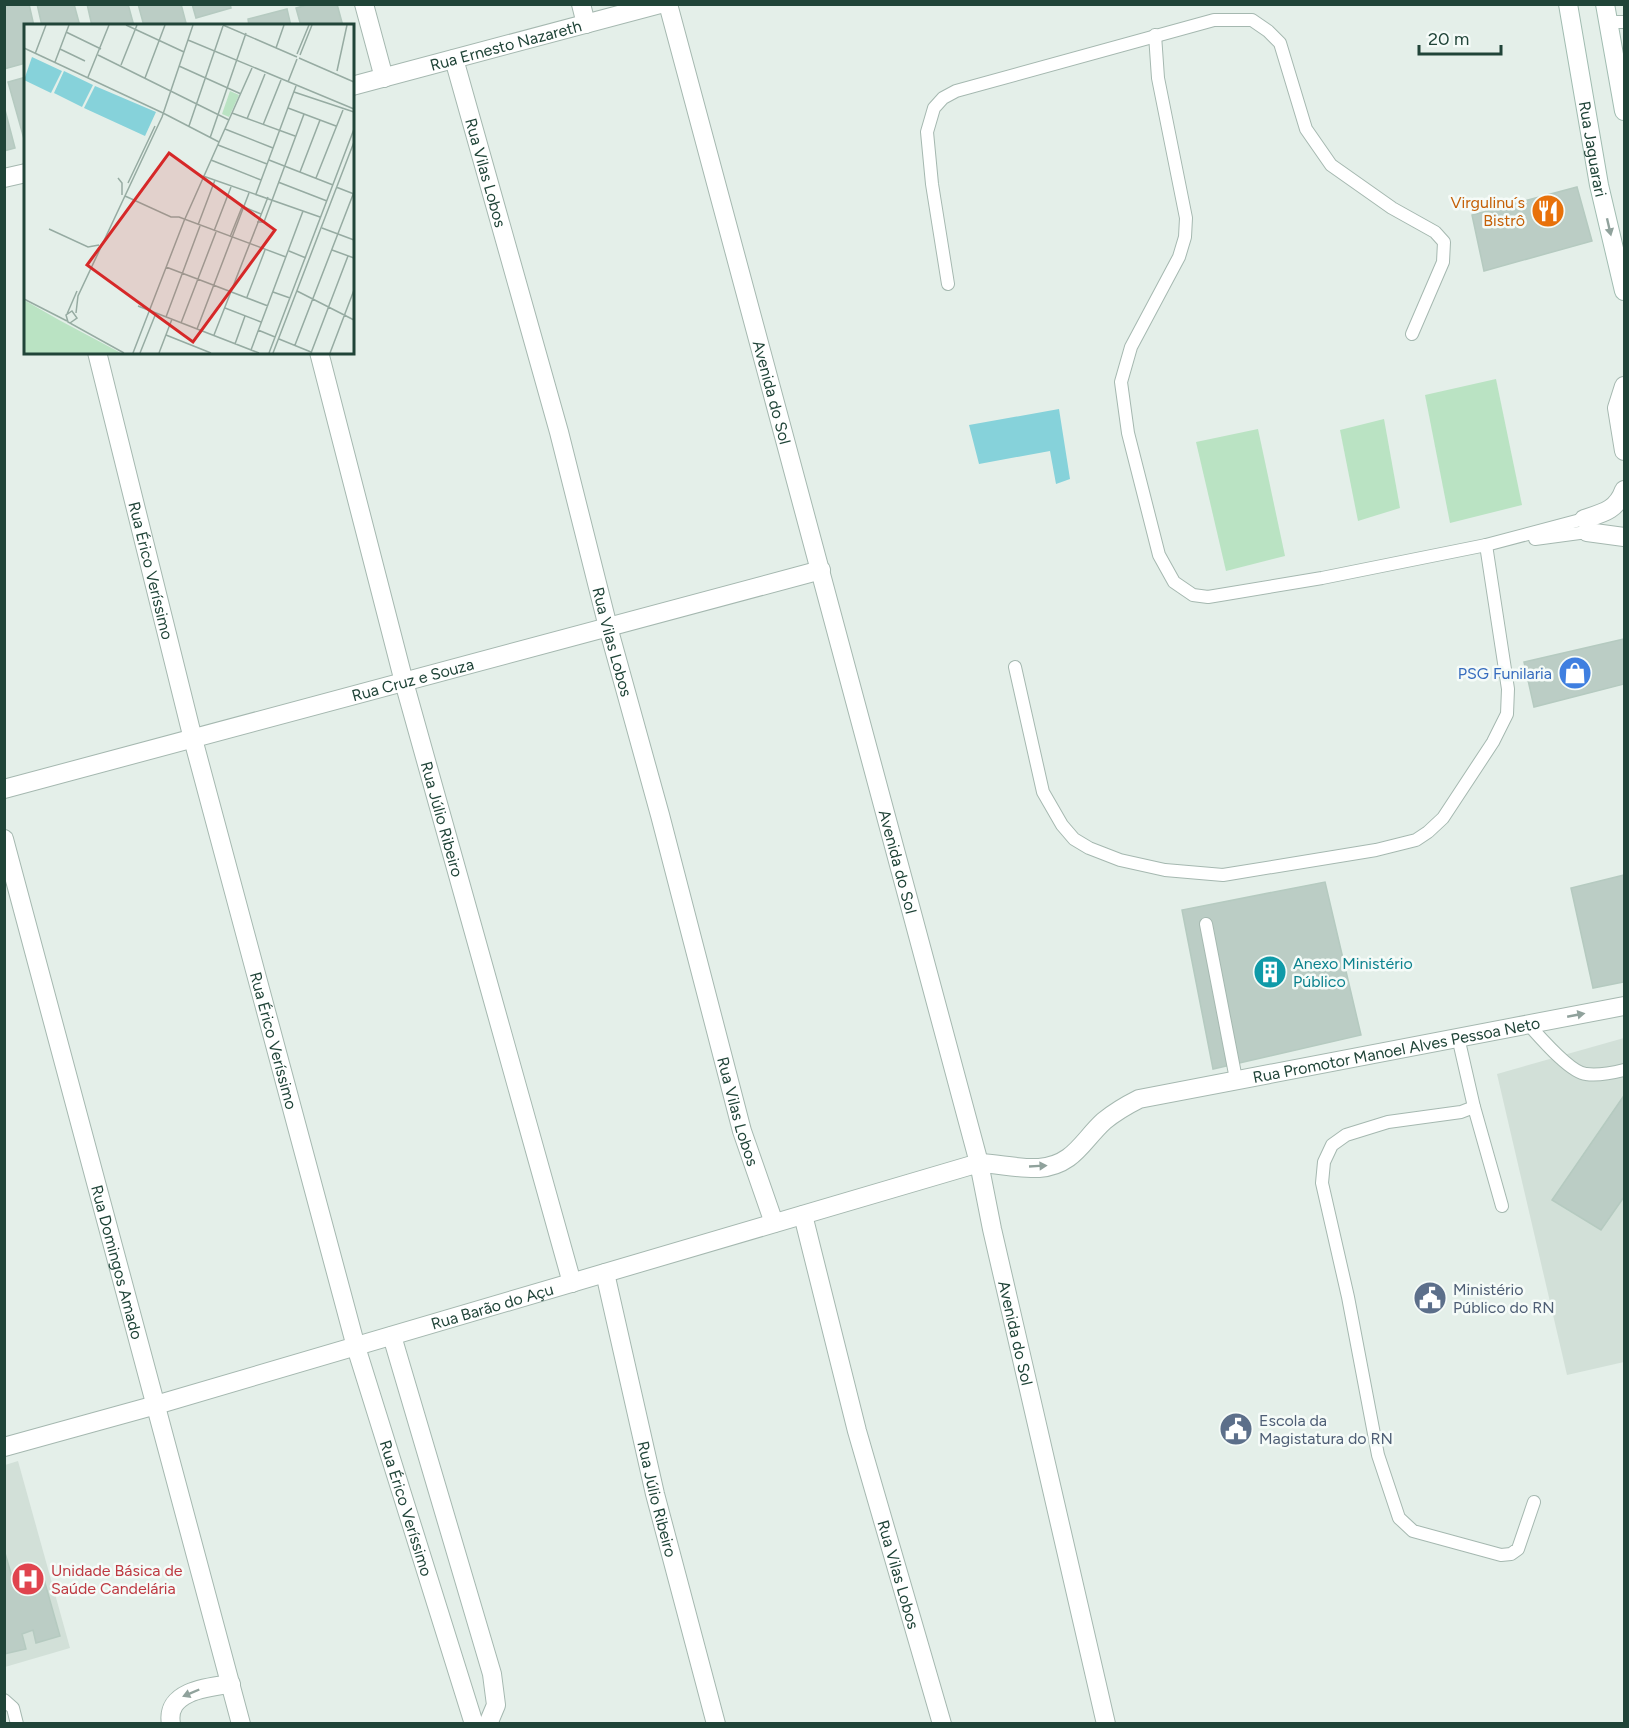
<svg xmlns="http://www.w3.org/2000/svg" width="1629" height="1728" font-family="Figtree,sans-serif">
	<style>
		.built { fill: #d2e0d8 }
		.green { fill: #bae3c3 }
		.water { fill: #86d2da }
		.building { fill: #bbcdc5; stroke: #b5cac0; stroke-width: 1.5 }
		.lines { fill: none; stroke-linecap: round; stroke-linejoin: round }
		.lane-casing { stroke: #a5b8b0; stroke-width: 14 }
		.street-casing { stroke: #a5b8b0; stroke-width: 20 }
		.secondary-casing { stroke: #a1bcb1; stroke-width: 20 }
		.lane { stroke: #fff; stroke-width: 12 }
		.street { stroke: #fff; stroke-width: 18 }
		.secondary { stroke: #fff; stroke-width: 18 }
		.oneway { fill: #90a29c }
		.labels { text-anchor: middle; dominant-baseline: central; stroke-width: 5; stroke-linejoin: round; paint-order: stroke }
		.street-label { font-size: 16px; fill: #204438; stroke: #f5fbf8 }
		.food-label { font-size: 16px; fill: #c56008; stroke: #f5fbf8; text-anchor: end }
		.shop-label { font-size: 16px; fill: #366cbe; stroke: #f5fbf8; text-anchor: end }
		.culture-label { font-size: 16px; fill: #0d838f; stroke: #f5fbf8; text-anchor: start }
		.service-label { font-size: 16px; fill: #4e5e75; stroke: #f5fbf8; text-anchor: start }
		.health-label { font-size: 16px; fill: #be3a42; stroke: #f5fbf8; text-anchor: start }
		.inset-road { fill: none; stroke: #96aba2; stroke-width: 1.5 }
		.view { fill: #d62828; fill-opacity: 0.15; stroke: #d62828; stroke-width: 3 }
		.inset-edge { fill: none; stroke: #204438; stroke-width: 3 }
	</style>
	<rect width="100%" height="100%" fill="#e4efe9"/>
	<g class="built">
		<polygon points="1624,1038 1624,1362 1567,1375 1497,1074"/>
		<polygon points="18,1461 70,1648 5,1667 5,1465"/>
	</g>
	<g class="green">
		<polygon points="1496,379 1522,505 1450,523 1425,395"/>
		<polygon points="1384,419 1400,508 1358,521 1340,430"/>
		<polygon points="1258,429 1285,556 1226,571 1196,442"/>
	</g>
	<polygon class="water" points="1059,409 1070,479 1056,484 1050,451 979,464 969,425"/>
	<g class="building">
		<polygon points="4,4 29,4 34,26 26,26 26,63 4,69"/>
		<polygon points="37,4 74,4 80,26 42,26"/>
		<polygon points="87,4 128,4 134,26 92,26"/>
		<polygon points="138,4 181,4 186,23 176,26 144,26"/>
		<polygon points="192,4 230,4 231,8 196,18"/>
		<polygon points="310,4 337,4 343,26 301,26 296,8"/>
		<polygon points="287,9 291,26 249,26 248,19"/>
		<polygon points="26,77 26,146 8,82"/>
		<polygon points="4,106 15,148 4,151"/>
		<polygon points="1577,187 1592,241 1484,271 1472,215"/>
		<polygon points="1624,639 1624,684 1534,707 1524,662"/>
		<polygon points="1624,875 1624,982 1593,988 1571,888"/>
		<polygon points="1325,882 1361,1035 1213,1069 1182,910"/>
		<polygon points="1623,1097 1624,1098 1624,1197 1601,1230 1552,1200"/>
		<polygon points="5,1553 14,1584 43,1576 60,1636 36,1643 33,1630 22,1634 26,1649 4,1654"/>
	</g>
	<g class="lines">
		<defs>
			<g id="lane">
				<polyline points="1609,22 1624,22"/>
				<polyline points="1155,35 1158,78 1186,218 1185,237 1179,257 1131,347 1121,382 1128,433 1159,555 1174,582 1193,595 1208,597 1322,578 1486,545 1584,519"/>
				<polyline points="948,284 932,184 927,132 934,108 943,98 956,91 1214,20 1252,20 1268,31 1280,43 1306,129 1331,165 1392,208 1435,232 1444,242 1443,262 1412,334"/>
				<polyline points="1535,539 1587,532"/>
				<polyline points="1015,667 1043,792 1062,825 1074,839 1089,848 1120,860 1165,870 1223,875 1376,850 1416,840 1428,832 1443,818 1493,742 1507,714 1508,689 1486,545"/>
				<polyline points="1206,924 1236,1079"/>
				<path d="M1528,1024C1539,1036 1570,1073 1586,1074C1599,1076 1612,1073 1624,1070"/>
				<polyline points="1458,1037 1474,1107 1461,1112 1388,1122 1346,1135 1332,1145 1324,1162 1322,1183 1348,1297 1378,1455 1399,1518 1413,1531 1501,1555 1511,1554 1518,1549 1534,1502"/>
				<polyline points="1474,1107 1502,1206"/>
				<polyline points="4,1700 13,1708 17,1724"/>
			</g>
			<g id="street">
				<polyline points="364,4 384,78"/>
				<polyline points="581,4 586,24"/>
				<path id="s1" d="M668,4L979,1163L992,1229L1106,1724"/>
				<path id="s2" d="M454,59L559,432L608,627L660,815L742,1131L774,1223"/>
				<path id="s3" d="M352,86L660,4"/>
				<polyline points="4,178 26,173"/>
				<path id="s4" d="M97,352L193,739L356,1347L474,1724"/>
				<path id="s5" d="M319,352L404,682L572,1283"/>
				<polyline points="1624,386 1617,408 1624,451"/>
				<path d="M1584,519C1603,513 1617,510 1624,490"/>
				<polyline points="1587,532 1624,537"/>
				<path id="s6" d="M4,789L821,570"/>
				<path id="s7" d="M4,839L241,1724"/>
				<path id="s8" d="M803,1215L857,1431L942,1724"/>
				<path id="s9" d="M605,1273L655,1494L716,1724"/>
				<polyline points="392,1336 492,1674 496,1705 488,1724"/>
				<path id="s10" d="M4,1447L156,1405L979,1163C999,1164 1020,1169 1039,1168C1074,1165 1082,1141 1104,1121C1115,1112 1127,1105 1139,1099L1624,1006"/>
				<path d="M171,1724C165,1691 208,1687 231,1684"/>
			</g>
			<g id="secondary">
				<path id="s11" d="M1568,4L1599,185L1624,291"/>
				<polyline points="1605,4 1624,111"/>
			</g>
		</defs>
		<use href="#lane" class="lane-casing"/>
		<use href="#street" class="street-casing"/>
		<use href="#secondary" class="secondary-casing"/>
		<use href="#lane" class="lane"/>
		<use href="#street" class="street"/>
		<use href="#secondary" class="secondary"/>
	</g>
	<defs><path id="oneway-solid" d="M-6-.8H1V-3.2L6.5 0L1 3.2V.8H-6Z" transform="scale(1.5)"/></defs>
	<g class="oneway">
		<use href="#oneway-solid" transform="translate(1609 227) rotate(77)"/>
		<use href="#oneway-solid" transform="translate(1576 1015) rotate(-11)"/>
		<use href="#oneway-solid" transform="translate(1038 1166) rotate(-3)"/>
		<use href="#oneway-solid" transform="translate(191 1693) rotate(157)"/>
	</g>
	<defs>
		<symbol id="restaurant-disc" viewBox="-11 -11 22 22"><circle r="9.5" fill="#e8710a" stroke="#f5fbf8"/><path d="M-5-6h1v4h1v-4h1v4h1v-4h1v5L-1.5 .5V6h-2V.5L-5-1ZM5-6V6H3V1.5H1.5Q1.5-4 5-6Z" fill="#fff"/></symbol>
		<symbol id="shop-disc" viewBox="-11 -11 22 22"><circle r="9.5" fill="#3f7fe0" stroke="#f5fbf8"/><path d="M-5-2.5h2.3a2.7 3.5 0 0 1 5.4 0H5L5.5 6h-11ZM-1.5-2.5h3a1.5 2.3 0 0 0-3 0Z" fill="#fff"/></symbol>
		<symbol id="building-disc" viewBox="-11 -11 22 22"><circle r="9.5" fill="#0f9aa8" stroke="#f5fbf8"/><path d="M-4-6H4V6H1V3H-1V6H-4ZM-2.5-4.3h1.7v1.8h-1.7ZM.8-4.3h1.7v1.8H.8ZM-2.5-1h1.7V.8h-1.7ZM.8-1h1.7V.8H.8Z" fill="#fff"/></symbol>
		<symbol id="civic-disc" viewBox="-11 -11 22 22"><circle r="9.5" fill="#5c6f8a" stroke="#f5fbf8"/><path d="M-.6-6.5H3V-4.5H.6V-3L4-1V1h2V6H-6V1h2V-1L-.6-3ZM-1.2 2.5V6h2.4V2.5Z" fill="#fff"/></symbol>
		<symbol id="hospital-disc" viewBox="-11 -11 22 22"><circle r="9.5" fill="#e0444e" stroke="#f5fbf8"/><path d="M-5-5h3v3.5h4V-5h3V5h-3V1.5h-4V5h-3Z" fill="#fff"/></symbol>
	</defs>
	<g fill-rule="evenodd">
		<use href="#restaurant-disc" x="1529" y="192" width="38" height="38"/>
		<use href="#shop-disc" x="1556" y="654" width="38" height="38"/>
		<use href="#building-disc" x="1251" y="953" width="38" height="38"/>
		<use href="#civic-disc" x="1411" y="1279" width="38" height="38"/>
		<use href="#civic-disc" x="1217" y="1410" width="38" height="38"/>
		<use href="#hospital-disc" x="9" y="1560" width="38" height="38"/>
	</g>
	<g class="labels">
		<g class="street-label">
			<text stroke="none"><textPath href="#s3" startOffset="159">Rua Ernesto Nazareth</textPath></text>
			<text stroke="none"><textPath href="#s11" startOffset="147">Rua Jaguarari</textPath></text>
			<text stroke="none"><textPath href="#s2" startOffset="118">Rua Vilas Lobos</textPath></text>
			<text stroke="none"><textPath href="#s1" startOffset="402">Avenida do Sol</textPath></text>
			<text stroke="none"><textPath href="#s4" startOffset="225">Rua Érico Veríssimo</textPath></text>
			<text stroke="none"><textPath href="#s2" startOffset="604">Rua Vilas Lobos</textPath></text>
			<text stroke="none"><textPath href="#s6" startOffset="423">Rua Cruz e Souza</textPath></text>
			<text stroke="none"><textPath href="#s5" startOffset="483">Rua Júlio Ribeiro</textPath></text>
			<text stroke="none"><textPath href="#s1" startOffset="888">Avenida do Sol</textPath></text>
			<text stroke="none"><textPath href="#s4" startOffset="711">Rua Érico Veríssimo</textPath></text>
			<text stroke="none"><textPath href="#s10" startOffset="1462">Rua Promotor Manoel Alves Pessoa Neto</textPath></text>
			<text stroke="none"><textPath href="#s2" startOffset="1090">Rua Vilas Lobos</textPath></text>
			<text stroke="none"><textPath href="#s7" startOffset="438">Rua Domingos Amado</textPath></text>
			<text stroke="none"><textPath href="#s10" startOffset="508">Rua Barão do Açu</textPath></text>
			<text stroke="none"><textPath href="#s1" startOffset="1374">Avenida do Sol</textPath></text>
			<text stroke="none"><textPath href="#s9" startOffset="232">Rua Júlio Ribeiro</textPath></text>
			<text stroke="none"><textPath href="#s4" startOffset="1197">Rua Érico Veríssimo</textPath></text>
			<text stroke="none"><textPath href="#s8" startOffset="372">Rua Vilas Lobos</textPath></text>
		</g>
		<g class="food-label">
			<text x="1525" y="202">Virgulinu´s<tspan x="1525" dy="18">Bistrô</tspan></text>
		</g>
		<g class="shop-label">
			<text x="1552" y="673">PSG Funilaria</text>
		</g>
		<g class="culture-label">
			<text x="1293" y="963">Anexo Ministério<tspan x="1293" dy="18">Público</tspan></text>
		</g>
		<g class="service-label">
			<text x="1453" y="1289">Ministério<tspan x="1453" dy="18">Público do RN</tspan></text>
			<text x="1259" y="1420">Escola da<tspan x="1259" dy="18">Magistatura do RN</tspan></text>
		</g>
		<g class="health-label">
			<text x="51" y="1570">Unidade Básica de<tspan x="51" dy="18">Saúde Candelária</tspan></text>
		</g>
	</g>
	<g transform="translate(24 24)">
		<rect width="330" height="330" fill="#e4efe9"/>
		<path d="M206,67L215,71L205,93L198,90ZM0,276L35,296L97,329H0Z" fill="#bae3c3"/>
		<path d="M8,33L38,47L27,69L0,56ZM40,47L69,61L58,83L30,69ZM71,62L132,88L121,112L60,84Z" fill="#86d2da"/>
		<path class="inset-road" d="M102,1L160,28M199,1L273,33M42,8L77,25M164,16L330,85M0,24L139,89M252,24L260,1M36,25L61,37M11,30L22,1M273,30L285,1M74,31L205,96M276,31L288,1M275,34L330,58M31,38L45,1M97,41L113,1M155,42L217,70M313,47L323,1M64,53L85,1M121,54L141,1M264,58L273,35M270,68L330,88M264,84L312,102M139,89L195,118M208,89L271,112M223,95L241,50M239,101L257,56M165,102L199,2M201,105L249,124M186,114L222,9M194,121L243,140M187,136L237,156M245,136L309,161M276,148L296,96M179,152L296,193M94,154L98,159V171M292,154L319,86M254,158L303,177M104,159L131,102M312,163L330,170M232,170L272,62M101,172L147,193H155L262,233M220,183L237,190M233,198H240L280,90M174,201L191,156M298,204L330,216M25,205L64,223L75,221M190,207L207,163M206,213L218,183M308,226L330,234M265,227L282,234M142,243L244,282M273,267L330,296M249,268L266,274M223,273L241,226M0,275L43,297M114,282L235,329M201,284L237,298M52,289L54,272L138,93L169,1M43,290L53,267M142,293L176,202M46,299L53,294L48,287L42,291L44,298L100,329M157,299L192,208M173,305L225,169M234,306L251,313M142,311L187,329M190,311L244,173M255,315L287,328M211,320L221,292M271,321L330,168M227,326L279,187M109,329L160,197L228,44M116,329L132,289M135,329L148,295M245,329L330,105M249,329L330,118M287,329L324,232M306,329L330,266"/>
		<path class="view" d="M145,129L251,206L169,318L63,241Z"/>
		<rect width="330" height="330" class="inset-edge"/>
	</g>
	<rect width="1629" height="1728" fill="none" stroke="#204438" stroke-width="12"/>
	<path d="M1419 45v9h82v-9" fill="none" stroke="#204438" stroke-width="3"/>
	<text x="1428" y="45" font-size="18" fill="#204438" stroke="#f5fbf8" stroke-width="4.5" paint-order="stroke">20 m</text>
</svg>
